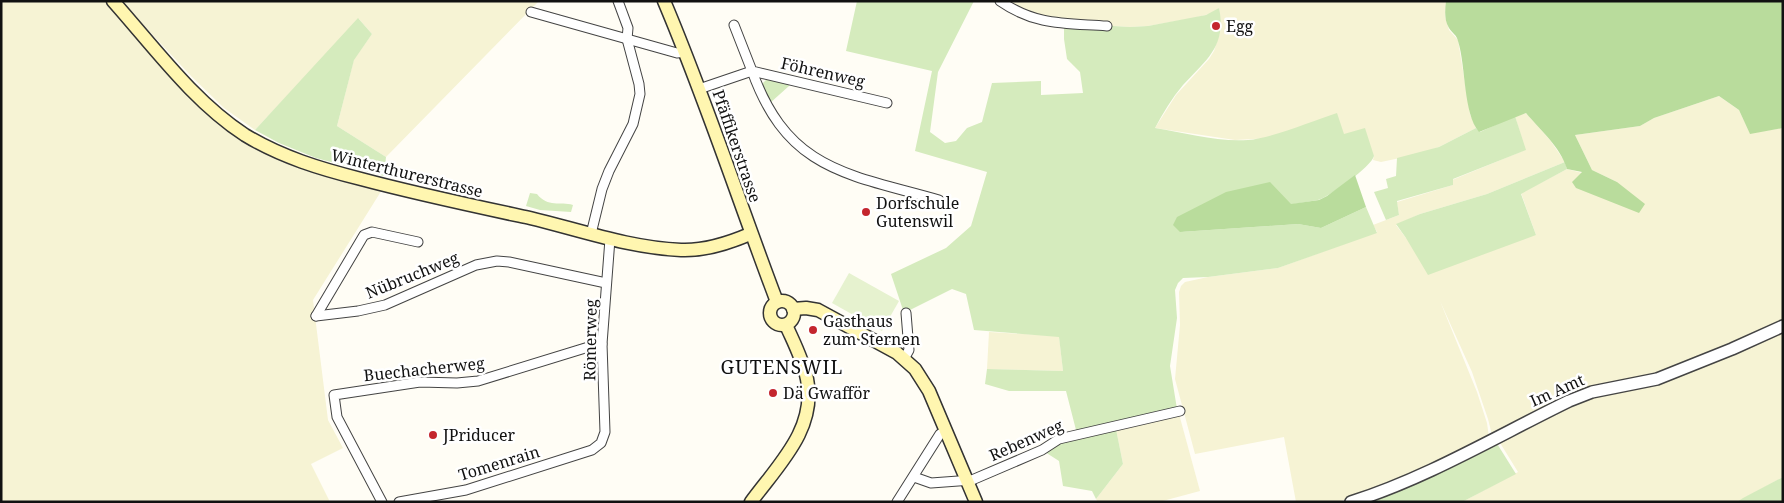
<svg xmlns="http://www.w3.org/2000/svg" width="1784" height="503" font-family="'Noto Serif',serif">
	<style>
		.farmland { fill: #f6f3d4 }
		.green { fill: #d5ebbd }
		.forest { fill: #b9dc9c }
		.pitch { fill: #e6f2cf }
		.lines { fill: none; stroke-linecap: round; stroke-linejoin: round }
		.minor-casing { stroke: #444; stroke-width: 11 }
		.tertiary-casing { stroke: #444; stroke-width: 14 }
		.secondary-casing { stroke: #333; stroke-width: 15 }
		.minor { stroke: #fff; stroke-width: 9 }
		.tertiary { stroke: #fff; stroke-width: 11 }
		.secondary { stroke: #fff6b0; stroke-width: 12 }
		.poi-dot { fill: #c4262e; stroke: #fff; stroke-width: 2 }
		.labels { text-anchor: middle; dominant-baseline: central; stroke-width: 5; stroke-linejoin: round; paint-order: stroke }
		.poi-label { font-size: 16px; fill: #111; stroke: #fff; text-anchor: start }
		.street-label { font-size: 16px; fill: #111; stroke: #fff }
		.quarter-label { font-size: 19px; letter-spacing: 1px; fill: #111; stroke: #fff }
	</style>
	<rect width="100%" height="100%" fill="#fffdf5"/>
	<g class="farmland">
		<polygon points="1,1 113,1 180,78 261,144 385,185 313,300 328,420 343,448 311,464 330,502 1,502"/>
		<polygon points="121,1 539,1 386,157 337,126 354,59 372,34 359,19 255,130 224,108 191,76"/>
		<polygon points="1000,1 1446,1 1445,16 1449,30 1458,40 1470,114 1476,128 1439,147 1419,154 1381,162 1373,160 1374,156 1344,134 1235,140 1155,128 1176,95 1209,59 1214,51 1221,29 1219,8 1213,13 1194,18 1148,26 1130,27 1051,22"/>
		<polygon points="1719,96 1739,110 1750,133 1783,128 1783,477 1737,502 1462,502 1518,472 1497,438 1493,439 1488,419 1472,372 1440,301 1477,392 1487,423 1489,437 1393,483 1353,498 1335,502 1296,502 1284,437 1195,454 1175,379 1180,325 1179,292 1181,286 1185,282 1208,277 1278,268 1377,232 1373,225 1399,215 1397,202 1453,185 1452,180 1525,150 1515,116 1526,113 1550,140 1565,162 1487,194 1420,214 1396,225 1406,238 1536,235 1521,193 1567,169 1617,182 1592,170 1575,135 1640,126 1654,118"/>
		<polygon points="989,332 1059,336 1063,371 987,369"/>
		<polygon points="1179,414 1200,491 1159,502 1098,502 1096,499 1123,464 1116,429"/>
	</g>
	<g class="green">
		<path d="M857,1H974L938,72L930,132L945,143L956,141L967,128L982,122L992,83L1041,81V95L1083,93L1080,72L1067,59L1064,39V23L1130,27L1148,26L1206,15L1219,8C1227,46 1206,60 1183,85C1172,98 1163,113 1155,128C1185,133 1217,142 1248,140C1273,138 1312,121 1337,113L1344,134L1365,128L1374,156C1371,167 1330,196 1318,200C1308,202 1298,203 1288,205C1252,214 1216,223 1180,232L1298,224L1321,228L1366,207L1377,233L1278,268L1208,277L1183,278L1178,283L1175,290L1177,318L1170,366L1177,409L1116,429L1123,464L1096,499L1092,491L1063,486L1059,461L1045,452L1076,430L1066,391H1009L985,384L987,369L1063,371L1059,337L974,330L966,294L952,289L904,313L891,274L946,248L971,226L987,172L915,151L932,71L846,51Z"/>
		<polygon points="358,18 372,34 354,60 337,126 386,157 384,176 316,158 279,143 255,130"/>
		<polygon points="767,79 790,83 789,86 770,103 762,86 763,83"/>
		<polygon points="1515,116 1526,150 1453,179 1453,185 1397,201 1399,215 1386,220 1374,192 1388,188 1386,179 1396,176 1397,158 1439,147 1476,128 1480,132"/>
		<polygon points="1565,162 1567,169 1521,194 1536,235 1428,275 1406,238 1396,224 1420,214 1487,194"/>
		<path d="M530,193L537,194C548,208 560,201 573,205L571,212L540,210L526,206Z"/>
		<polygon points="1496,442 1516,474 1462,502 1371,502 1370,500"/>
		<polygon points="1783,477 1783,502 1737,502 1743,498"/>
	</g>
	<g class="forest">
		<path d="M1446,1H1783V128L1750,134L1739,110L1719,96L1654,118L1640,126L1575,135L1592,170L1617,182L1645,204L1639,213L1576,188L1572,182L1582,172L1567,169C1560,146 1540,130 1526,113L1479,132C1463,113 1466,66 1458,41C1457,35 1452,33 1449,28C1444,20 1445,10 1446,1Z"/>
		<polygon points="1355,175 1366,207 1321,228 1298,224 1180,232 1173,225 1177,217 1226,192 1270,182 1291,204 1319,200 1327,196"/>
	</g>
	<polygon class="pitch" points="849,273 899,301 882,331 832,303"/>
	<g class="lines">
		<defs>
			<g id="minor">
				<path d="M1000,1C1036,26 1065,23 1107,26"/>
				<polyline points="531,12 677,53 685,52"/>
				<polyline points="734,25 752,71 887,103"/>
				<path d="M699,89L752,71C788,171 848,174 939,200"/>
				<polyline points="591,234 602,189 609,171 633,124 640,94 639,84 627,39 628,28 618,1"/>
				<polyline points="316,316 358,311 385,305 476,265 497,261 509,262 606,283"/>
				<polyline points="316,316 364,235 372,232 418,242"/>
				<polyline points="904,359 909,350 906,313"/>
				<polyline points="914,477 931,483 972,480 1042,450 1059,439 1180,411"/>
				<polyline points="382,502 337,417 334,395 420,382 457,383 478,381 595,345 602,344"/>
				<polyline points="399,502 466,490 592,450 601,443 605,432 602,344 610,239"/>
				<polyline points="897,502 940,434 945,431"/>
			</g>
			<path id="tertiary" d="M1351,502C1427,478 1497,436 1569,401L1592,392L1657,379L1732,349L1783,326"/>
			<g id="secondary">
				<path d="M113,1C154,47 193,101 245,135C281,157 321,169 361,179C417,194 474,206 530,218C580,230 630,248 681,250C705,251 729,243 750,234"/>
				<path d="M664,1C706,100 739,202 777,302"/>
				<circle cx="782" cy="313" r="12"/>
				<polyline points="793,309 806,308 818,310 897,353 915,369 929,391 976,502"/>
				<path d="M751,502C778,465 817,429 807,379C803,360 794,343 786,325"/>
			</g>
		</defs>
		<use href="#minor" class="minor-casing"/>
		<use href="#tertiary" class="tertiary-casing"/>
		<use href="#secondary" class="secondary-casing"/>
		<use href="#minor" class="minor"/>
		<use href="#tertiary" class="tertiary"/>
		<use href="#secondary" class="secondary"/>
	</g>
	<g class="poi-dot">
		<circle cx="1216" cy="26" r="5"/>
		<circle cx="866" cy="212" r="5"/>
		<circle cx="813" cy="330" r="5"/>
		<circle cx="773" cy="393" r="5"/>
		<circle cx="433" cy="435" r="5"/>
	</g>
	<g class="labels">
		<g class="poi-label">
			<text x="1226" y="26">Egg</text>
			<text x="876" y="203">Dorfschule<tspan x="876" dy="18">Gutenswil</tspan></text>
			<text x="823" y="321">Gasthaus<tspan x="823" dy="18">zum Sternen</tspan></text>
			<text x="783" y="393">Dä Gwafför</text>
			<text x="443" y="435">JPriducer</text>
		</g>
		<g class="street-label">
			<text transform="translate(823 72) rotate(13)">Föhrenweg</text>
			<text transform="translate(737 146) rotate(71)">Pfäffikerstrasse</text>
			<text transform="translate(407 173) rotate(14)">Winterthurerstrasse</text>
			<text transform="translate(412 275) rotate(-22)">Nübruchweg</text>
			<text transform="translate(590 340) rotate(-89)">Römerweg</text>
			<text transform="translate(424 369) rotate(-6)">Buechacherweg</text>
			<text transform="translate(1557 390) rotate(-24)">Im Amt</text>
			<text transform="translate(1026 440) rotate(-24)">Rebenweg</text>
			<text transform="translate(499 463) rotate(-17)">Tomenrain</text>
		</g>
		<g class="quarter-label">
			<text x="782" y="367">GUTENSWIL</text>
		</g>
	</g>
	<rect width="1784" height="503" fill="none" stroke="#111111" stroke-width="5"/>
</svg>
